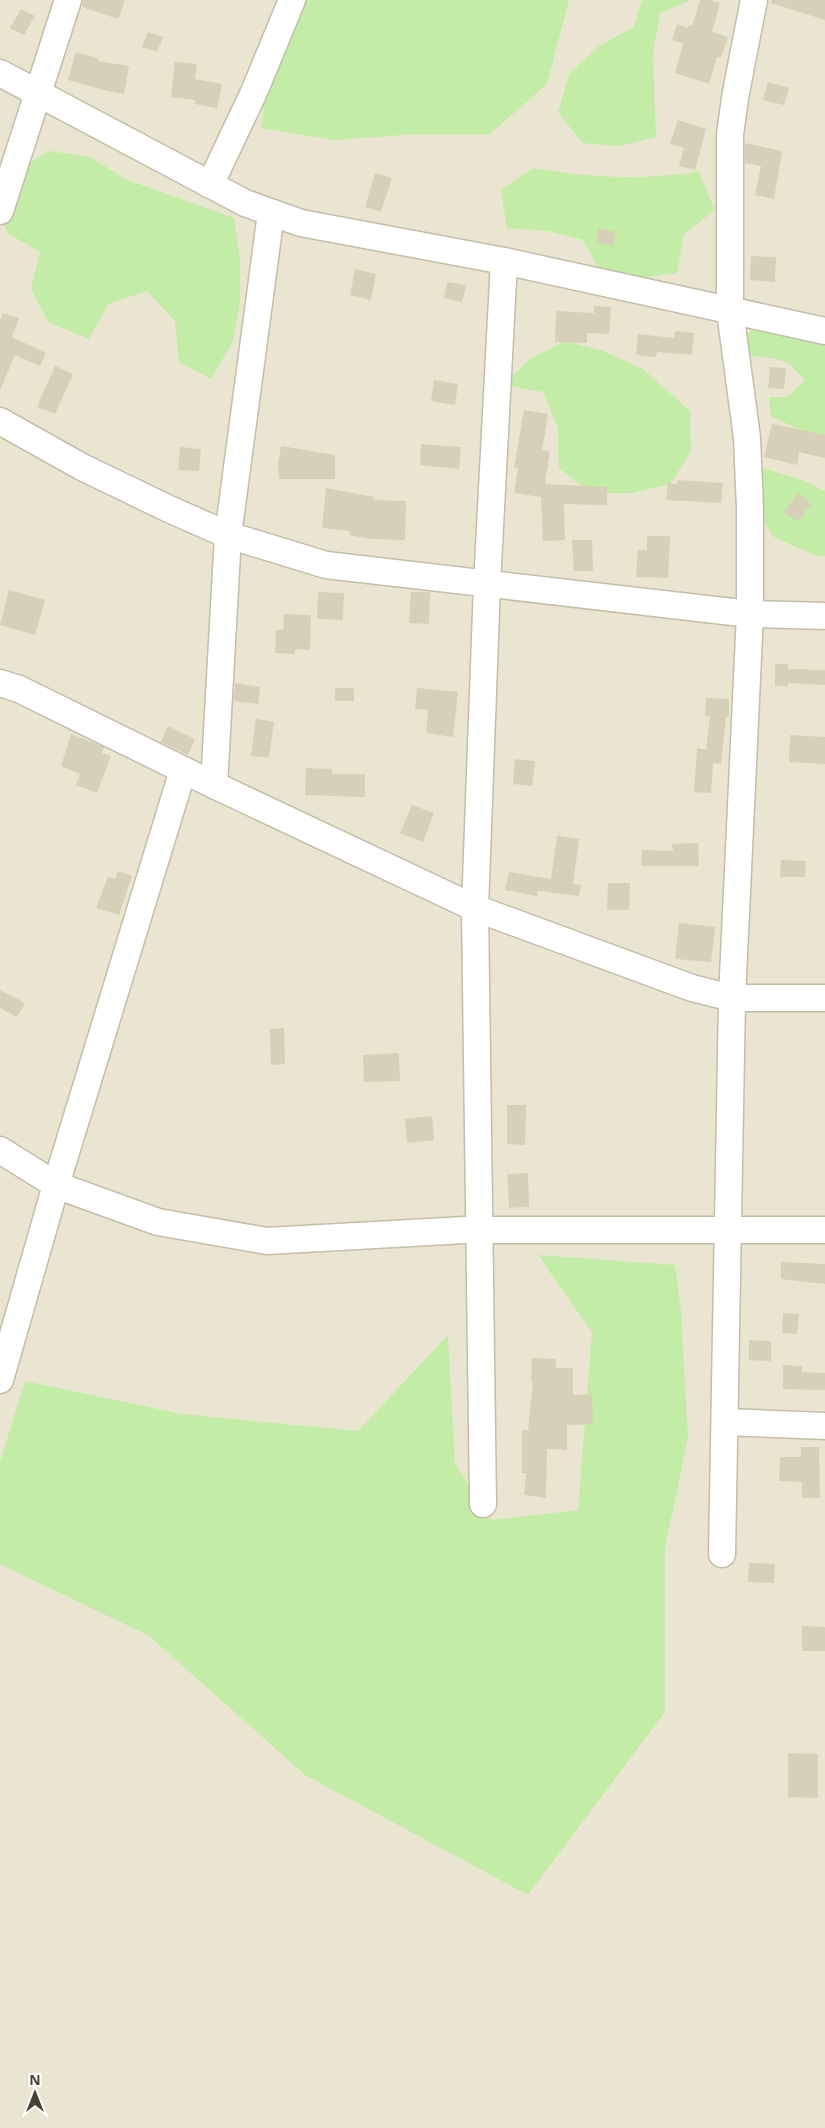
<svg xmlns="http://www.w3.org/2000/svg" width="825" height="2128" font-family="'Open Sans',sans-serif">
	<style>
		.residential { fill: #e9e5d1 }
		.green { fill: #c3eda7 }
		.building { fill: #d7d0b8 }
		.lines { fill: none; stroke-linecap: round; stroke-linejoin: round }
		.minor-casing { stroke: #c3bea8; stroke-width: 29 }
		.minor { stroke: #fff; stroke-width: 26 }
	</style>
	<rect width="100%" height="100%" fill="#f4f2e4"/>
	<rect class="residential" x="0" y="0" width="825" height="2128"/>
	<g class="green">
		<polygon points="297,0 569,0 547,84 490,134 417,134 335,140 261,128 272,50"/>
		<polygon points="642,0 691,0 660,13 653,54 656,137 619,146 582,143 558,112 569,74 599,46 634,27"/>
		<polygon points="49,151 90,157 125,179 234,218 240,259 240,303 233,341 211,379 179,362 175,321 147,291 108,304 89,339 49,323 31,289 40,252 9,234 0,219 16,172"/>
		<path d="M533,168C592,178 639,180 699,172L715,210L684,234L677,273L638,278L601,273L583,240L548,231L507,228L501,190Z"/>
		<path d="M762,323L825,334V442L771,416L769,397H787L805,381C787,357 778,358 749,356L744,336Z"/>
		<polygon points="565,341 603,351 643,369 690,411 691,452 670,484 632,493 590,493 559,468 558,428 543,392 504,385 531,358"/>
		<polygon points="762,468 803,480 825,491 825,556 814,555 774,537 752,504"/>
		<polygon points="538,1255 675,1265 681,1312 688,1438 665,1547 665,1712 528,1895 305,1775 149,1636 0,1564 0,1462 25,1381 182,1414 358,1431 448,1335 455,1464 492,1520 578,1510 592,1332"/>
	</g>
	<g class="building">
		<polygon points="83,0 125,0 118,19 82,7"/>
		<polygon points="700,0 710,0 720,3 712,32 728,37 721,58 717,57 709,84 675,73 683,44 672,40 677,24 688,28 689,25 692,26"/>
		<polygon points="771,0 825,0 825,20 771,3"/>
		<polygon points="21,9 35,16 24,35 10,28"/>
		<polygon points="148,32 163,37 157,52 142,47"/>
		<polygon points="76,52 98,58 98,61 129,66 124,94 108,91 68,80"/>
		<polygon points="175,62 197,64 195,79 222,84 217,108 195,104 196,100 171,97"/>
		<polygon points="768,82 789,88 784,105 763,100"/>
		<polygon points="678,120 706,129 695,170 679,166 684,148 670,144"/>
		<polygon points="745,143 782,151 774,199 755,195 761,166 745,163"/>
		<polygon points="375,173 392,178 381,212 365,207"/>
		<polygon points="598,228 616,232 613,246 596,242"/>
		<polygon points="751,256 776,257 775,282 750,280"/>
		<polygon points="355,269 376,274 371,300 350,295"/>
		<polygon points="447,282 466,285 462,302 444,298"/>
		<polygon points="594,306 611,307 609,334 587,333 587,343 555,342 556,311 594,313"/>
		<polygon points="3,313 19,318 12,337 46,353 40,366 15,355 0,390 0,321"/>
		<polygon points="675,331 694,333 692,355 657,352 656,357 636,355 638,334 674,338"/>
		<polygon points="55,366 73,374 55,414 37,407"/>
		<polygon points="770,367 786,368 784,389 768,388"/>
		<polygon points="434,380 458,384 455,405 431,401"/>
		<polygon points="524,410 548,414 542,450 550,451 545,484 607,487 607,505 564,504 565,540 543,541 541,497 514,493 518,468 514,468"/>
		<polygon points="772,424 825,435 825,458 799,452 797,465 764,457"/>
		<polygon points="421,444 461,447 459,469 420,465"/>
		<polygon points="281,446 335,455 335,479 279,479 278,464"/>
		<polygon points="180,447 201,449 199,471 178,470"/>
		<polygon points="678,480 723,483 721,503 666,500 668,483 677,484"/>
		<polygon points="326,488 374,497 373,500 406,501 405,540 371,539 349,535 350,531 322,528"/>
		<polygon points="798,493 811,504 798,522 784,512"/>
		<polygon points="647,536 670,536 668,578 636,577 638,550 647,550"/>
		<polygon points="572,540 592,540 593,571 574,571"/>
		<polygon points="9,590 45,600 35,635 0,625"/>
		<polygon points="318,592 344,593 343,620 317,619"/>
		<polygon points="411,592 430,592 429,624 409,623"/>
		<polygon points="284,614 311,615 310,650 295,649 295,654 275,653 276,630 283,630"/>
		<polygon points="775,664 788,664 788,669 825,670 825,685 788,683 788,686 775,686"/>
		<polygon points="235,683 260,687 258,704 234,701"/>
		<rect x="335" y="688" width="19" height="13"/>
		<polygon points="417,688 458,692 453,737 426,733 428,710 415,709"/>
		<polygon points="706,698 729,699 729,717 726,717 721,764 713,763 711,793 694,792 697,748 706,750 710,716 705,716"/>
		<polygon points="256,719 274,722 269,758 251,756"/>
		<polygon points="168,726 195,739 188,755 161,742"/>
		<polygon points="71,734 104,747 102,753 111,756 97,793 76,785 80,774 61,766"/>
		<polygon points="790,735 825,737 825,764 789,762"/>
		<polygon points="515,759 535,761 532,786 513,784"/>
		<polygon points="306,768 332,769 332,774 365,774 365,797 305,795"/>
		<polygon points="412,805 434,813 423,842 400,833"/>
		<polygon points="557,836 579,839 573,884 581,885 579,896 538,891 537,896 505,890 509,872 551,879"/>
		<polygon points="698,843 699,866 641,866 642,850 673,851 672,844"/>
		<polygon points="781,860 806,861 805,877 780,877"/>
		<polygon points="118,871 132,876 119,915 96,908 108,877 115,879"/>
		<polygon points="608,883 630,883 629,910 607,910"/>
		<polygon points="679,923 715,927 711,962 675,959"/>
		<polygon points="0,990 25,1003 17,1017 0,1008"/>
		<polygon points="284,1028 285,1064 271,1065 270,1029"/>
		<polygon points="399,1053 400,1081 364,1082 363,1055"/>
		<polygon points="507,1105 526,1105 525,1145 507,1144"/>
		<polygon points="432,1116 434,1140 407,1143 405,1119"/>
		<polygon points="528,1173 529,1207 509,1208 507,1174"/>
		<polygon points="781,1262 825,1264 825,1284 781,1279"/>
		<polygon points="783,1313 799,1314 797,1334 782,1333"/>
		<polygon points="749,1340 771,1341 771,1361 749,1360"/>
		<polygon points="532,1358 556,1359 556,1368 573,1368 573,1395 592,1394 593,1424 567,1425 567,1450 547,1449 546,1498 524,1495 526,1473 522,1473 522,1430 528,1430 533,1381 531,1381"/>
		<polygon points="783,1365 802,1366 802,1372 825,1373 825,1390 783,1389"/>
		<polygon points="801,1447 819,1447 820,1498 802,1498 802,1482 779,1481 780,1457 801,1457"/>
		<polygon points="749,1563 775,1564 774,1583 748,1582"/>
		<polygon points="802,1626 825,1627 825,1651 802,1651"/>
		<polygon points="788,1753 818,1754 818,1798 788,1797"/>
	</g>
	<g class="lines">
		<defs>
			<g id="minor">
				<polyline points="0,73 245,203 301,223 504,261 825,331"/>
				<polyline points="210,185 254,92 292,0"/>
				<polyline points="0,211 68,0"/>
				<polyline points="0,421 82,467 169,509 228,535 326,565 750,614 825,616"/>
				<polyline points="0,683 19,689 214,785 475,908 692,988 732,998 825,998"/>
				<polyline points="214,785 228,535 271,213"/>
				<polyline points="0,1150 56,1185 158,1222 267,1241 465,1230 825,1230"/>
				<polyline points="0,1380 56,1185 183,770"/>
				<polyline points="725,1422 825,1426"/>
				<polyline points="483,1504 475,908 487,584 504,261"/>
				<polyline points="722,1554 732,998 750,614 750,508 747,438 730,311 730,134 736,92 754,0"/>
			</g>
		</defs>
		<use href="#minor" class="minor-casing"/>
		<use href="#minor" class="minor"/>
	</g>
	<g transform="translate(35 2093)" stroke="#ffffff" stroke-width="4" paint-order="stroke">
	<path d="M0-4L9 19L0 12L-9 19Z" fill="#474233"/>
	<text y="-8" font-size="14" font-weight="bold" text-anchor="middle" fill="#474233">N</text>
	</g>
</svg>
